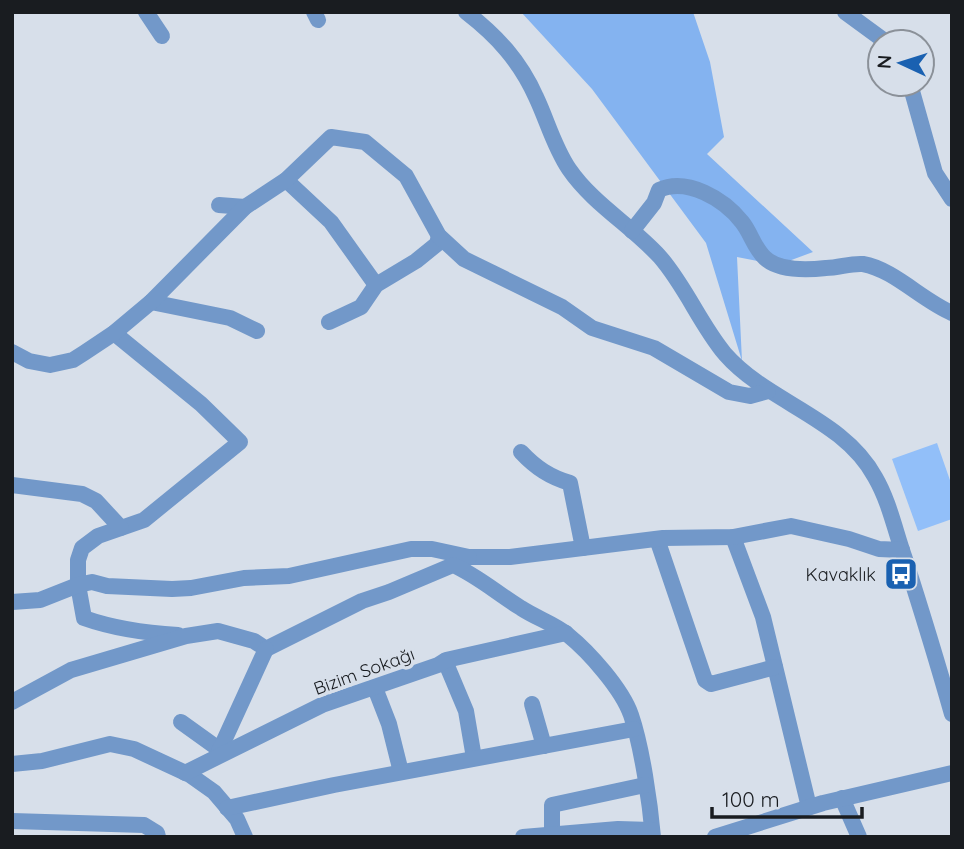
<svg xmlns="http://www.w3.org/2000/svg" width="964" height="849" font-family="Quicksand,sans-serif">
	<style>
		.green { fill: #92bff9 }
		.forest { fill: #84b3f0 }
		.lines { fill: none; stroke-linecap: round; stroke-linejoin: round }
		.minor { stroke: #7298c9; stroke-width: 16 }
		.labels { text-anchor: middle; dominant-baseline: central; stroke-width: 7; stroke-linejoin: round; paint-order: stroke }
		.poi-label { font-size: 18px; fill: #191c20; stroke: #d7dfea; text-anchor: end }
		.street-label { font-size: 18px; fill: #191c20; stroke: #d7dfea }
	</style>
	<rect width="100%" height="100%" fill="#d7dfea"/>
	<polygon class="green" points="937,443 952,486 952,519 918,531 892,459"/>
	<polygon class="forest" points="521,12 693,12 710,62 724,137 707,154 813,252 778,265 737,257 742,361 706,243 592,89"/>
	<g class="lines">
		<g class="minor">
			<polyline points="146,12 162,36"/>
			<polyline points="314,12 318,20"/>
			<path d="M466,12C497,36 520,61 536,97C547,120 554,147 569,169C593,204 632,226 660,257C686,287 700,324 725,354C768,403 843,418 875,477C889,501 895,530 904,556C921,609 937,661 952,714"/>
			<polyline points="845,12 886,42"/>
			<polyline points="910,84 935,173 952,199"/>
			<polyline points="286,180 331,222 376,285"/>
			<polyline points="219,205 245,207"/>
			<path d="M632,231L654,203L659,190C687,177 724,199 742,222C751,233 754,248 765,258C779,271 808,270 826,268C839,268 850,263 863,264C893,269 923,301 952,313"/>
			<polyline points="151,302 230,318 257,331"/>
			<polyline points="329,322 361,307 376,285 416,261 437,244 439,236"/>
			<path d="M114,333L201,404L240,442L144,520L98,536L82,548L78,560V585L84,618C115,629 145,633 178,635"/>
			<polyline points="12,352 29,361 50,365 73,360 84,353 114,333 151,302 245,207 286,180 331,137 365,142 406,176 439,236 464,259 562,307 592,328 654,348 729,392 750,396 768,391"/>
			<path d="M521,452C536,468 550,477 570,483L583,548"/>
			<polyline points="12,485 82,494 96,501 121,528"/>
			<polyline points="733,537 763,617 809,807"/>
			<polyline points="657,539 705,680 711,684 775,667"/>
			<polyline points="459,562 469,557 510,557 663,538 733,537 791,526 849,539 879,549 902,550"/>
			<polyline points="12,602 40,600 78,585 92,582 107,586 172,589 191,588 244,578 289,576 411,549 432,549 469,557"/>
			<polyline points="445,661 466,711 474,758"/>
			<polyline points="375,688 389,724 401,772"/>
			<path d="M12,702L71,670L186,636L218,631L254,641L266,649L362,601L389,592L453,565C478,576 498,594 521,608C536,618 555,624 568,635C589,652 622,689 631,715C642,747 650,803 653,837"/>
			<polyline points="532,704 544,746"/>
			<polyline points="181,722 220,750"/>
			<polyline points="217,756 266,649"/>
			<polyline points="12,764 42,761 110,744 134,749 190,775 214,792 237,819 245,837"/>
			<polyline points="185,773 322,705 438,665 446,660 566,633"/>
			<polyline points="842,798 859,837"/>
			<polyline points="227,808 334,785 634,729"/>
			<polyline points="12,821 144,825 157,833 158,837"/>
			<polyline points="552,834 552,805 645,785"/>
			<polyline points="523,837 618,829 652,830"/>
			<polyline points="715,837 823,803 952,773"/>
		</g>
	</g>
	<defs>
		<symbol id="bus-square" viewBox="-11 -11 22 22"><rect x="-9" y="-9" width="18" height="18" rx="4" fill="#1a61b1" stroke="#d7dfea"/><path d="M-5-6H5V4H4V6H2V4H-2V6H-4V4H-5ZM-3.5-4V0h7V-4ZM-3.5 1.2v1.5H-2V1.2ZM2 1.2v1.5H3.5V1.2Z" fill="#fff"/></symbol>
	</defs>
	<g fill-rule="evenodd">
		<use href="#bus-square" x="882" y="555" width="38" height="38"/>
	</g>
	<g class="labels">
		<g class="poi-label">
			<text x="876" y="574">Kavaklık</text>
		</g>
		<g class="street-label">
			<text transform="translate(364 671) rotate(-20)">Bizim Sokağı</text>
		</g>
	</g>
	<rect width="964" height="849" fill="none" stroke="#191c20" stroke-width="28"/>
	<g transform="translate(901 63) rotate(274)"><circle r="33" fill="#d7dfea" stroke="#8b9199" stroke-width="2"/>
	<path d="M0-5L12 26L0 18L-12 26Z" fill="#1a61b1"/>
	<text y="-10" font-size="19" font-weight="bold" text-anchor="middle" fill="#191c20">N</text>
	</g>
	<path d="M712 807v10h150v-10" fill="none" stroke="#191c20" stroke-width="3.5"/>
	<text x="722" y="807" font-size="21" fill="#191c20" stroke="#d7dfea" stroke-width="5" paint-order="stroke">100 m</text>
</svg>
